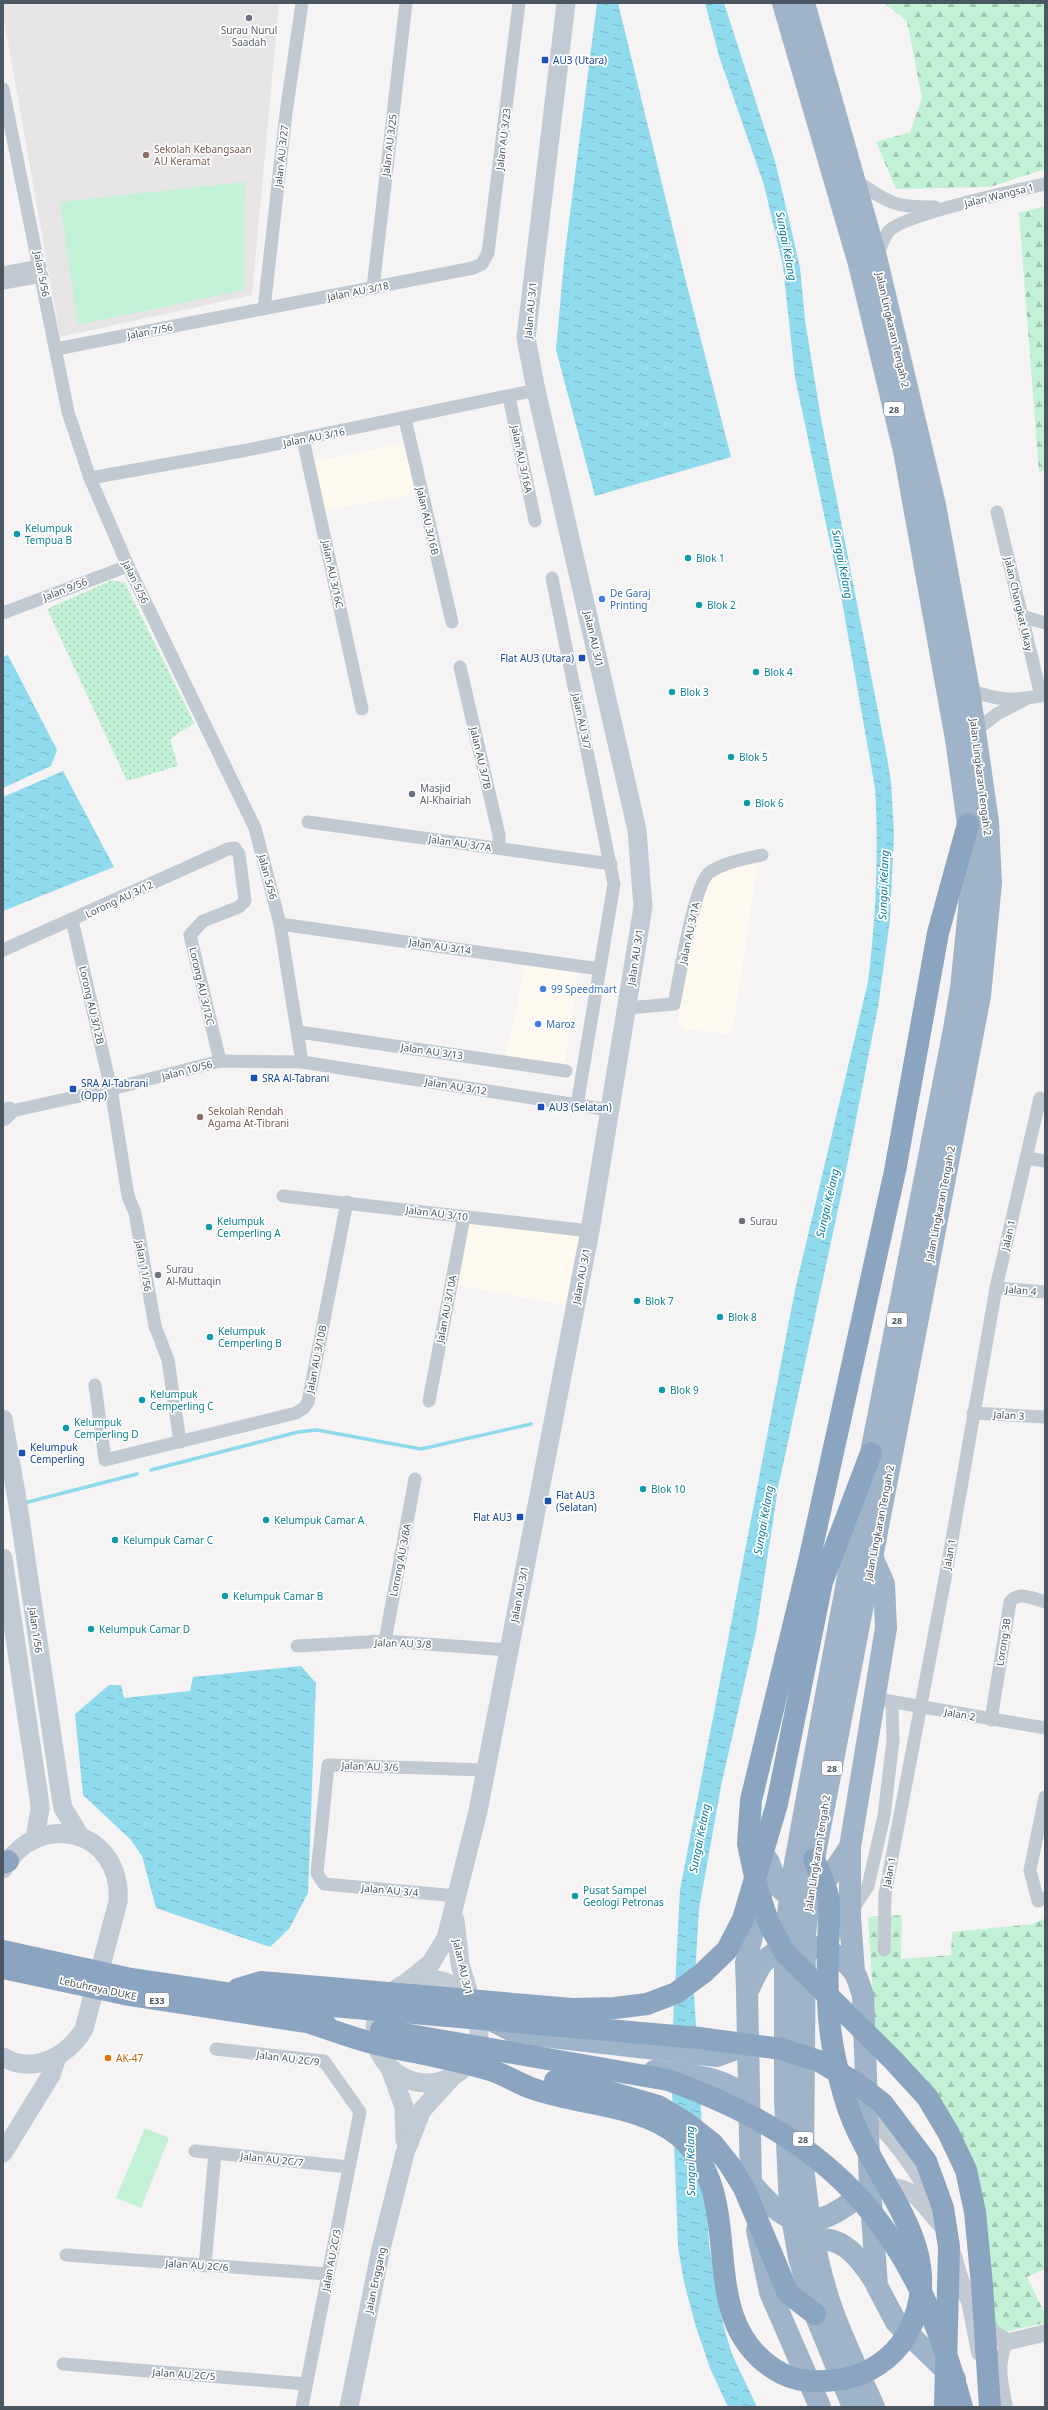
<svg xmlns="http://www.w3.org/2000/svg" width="1048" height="2410" font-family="'Noto Sans',sans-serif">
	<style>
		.commercial { fill: #fdf9ef }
		.education { fill: #e6e4e5 }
		.green { fill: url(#green-dots) }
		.forest { fill: url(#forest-firs) }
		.pitch { fill: #c3f1d5 }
		.water { fill: url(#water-ripples) }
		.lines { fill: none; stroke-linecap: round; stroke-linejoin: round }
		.stream { stroke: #90daee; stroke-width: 3.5 }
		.minor { stroke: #c1cad2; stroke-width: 13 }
		.tertiary { stroke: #c1cad2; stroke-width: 17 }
		.secondary { stroke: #c1cbd6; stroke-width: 19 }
		.trunk { stroke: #9fb4c9; stroke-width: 22 }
		.motorway { stroke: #8ba5c1; stroke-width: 22 }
		.worship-dot { fill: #6b7280; stroke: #fff; stroke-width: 1.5 }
		.transit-dot { fill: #1a4fb4; stroke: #fff; stroke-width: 1.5 }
		.education-dot { fill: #8d6e63; stroke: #fff; stroke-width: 1.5 }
		.culture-dot { fill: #0f9aa8; stroke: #fff; stroke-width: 1.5 }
		.shop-dot { fill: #3f7fe0; stroke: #fff; stroke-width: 1.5 }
		.food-dot { fill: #e8710a; stroke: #fff; stroke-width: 1.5 }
		.labels { text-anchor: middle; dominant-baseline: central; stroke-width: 3.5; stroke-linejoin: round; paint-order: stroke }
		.shield { fill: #fff; stroke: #808990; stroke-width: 1 }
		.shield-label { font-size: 9px; font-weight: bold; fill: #4a5661 }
		.worship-label { font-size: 10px; fill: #5b616d; stroke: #fff; text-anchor: start }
		.transit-label { font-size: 10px; fill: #164399; stroke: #fff; text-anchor: start }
		.street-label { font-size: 10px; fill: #4a5661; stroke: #fff }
		.education-label { font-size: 10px; fill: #785e54; stroke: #fff; text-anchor: start }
		.culture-label { font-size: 10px; fill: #0d838f; stroke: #fff; text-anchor: start }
		.shop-label { font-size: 10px; fill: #366cbe; stroke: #fff; text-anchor: start }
		.food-label { font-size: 10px; fill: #c56008; stroke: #fff; text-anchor: start }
		.water-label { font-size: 11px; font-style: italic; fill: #0c7c9b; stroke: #fff }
	</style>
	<defs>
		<pattern id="green-dots" width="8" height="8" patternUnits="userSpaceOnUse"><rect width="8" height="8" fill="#c3f1d5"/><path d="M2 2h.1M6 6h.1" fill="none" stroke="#a0c6b0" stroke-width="1.8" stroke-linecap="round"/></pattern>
		<pattern id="forest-firs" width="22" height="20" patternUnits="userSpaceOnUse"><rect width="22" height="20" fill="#c3f1d5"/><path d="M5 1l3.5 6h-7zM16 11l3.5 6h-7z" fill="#a0c6b0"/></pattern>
		<pattern id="water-ripples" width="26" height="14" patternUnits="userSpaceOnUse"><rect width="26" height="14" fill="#90daee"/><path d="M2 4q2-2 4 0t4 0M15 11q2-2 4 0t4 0" fill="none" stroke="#78b4c4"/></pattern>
	</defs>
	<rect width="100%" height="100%" fill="#f5f3f3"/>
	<g class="commercial">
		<polygon points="406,443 418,493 324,511 313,462"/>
		<polygon points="758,860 733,1030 727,1034 685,1029 679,1023 679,999 703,890 711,876"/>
		<polygon points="526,963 578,970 564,1066 506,1057"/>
		<polygon points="467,1222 579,1234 565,1305 455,1285"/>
	</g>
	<polygon class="education" points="3,3 279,3 252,295 60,337 3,14"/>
	<polygon class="green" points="112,580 125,583 194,723 170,739 178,766 127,781 47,609"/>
	<g class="forest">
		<polygon points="884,3 1045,3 1045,169 990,187 896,189 876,142 910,132 922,98 907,21"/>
		<polygon points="1045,206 1045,470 1039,472 1019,213"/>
		<polygon points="902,1915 901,1959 951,1955 952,1932 1033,1924 1045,1918 1045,2269 1027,2277 1045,2314 1045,2323 1004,2332 989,2316 965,2154 875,2031 868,1917"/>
	</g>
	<g class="pitch">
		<polygon points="245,182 244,290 78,325 60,202"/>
		<polygon points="145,2128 169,2138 141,2208 116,2198"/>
	</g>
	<g class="water">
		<polygon points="597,3 618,3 683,270 731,457 595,496 556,350 564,261"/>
		<path d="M705,3H724L775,161L793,237L800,268L805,320L821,419L886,752L891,781L894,833L890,920L878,1007L842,1191L778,1488L756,1632L721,1786L699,1909L694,1993L709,2244L724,2328L732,2354L757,2407H728L710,2368L696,2327L684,2282L678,2247L671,2063L680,1890L795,1290L868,982C876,918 879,852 875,788L840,590L795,377L783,266L764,185L719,56Z"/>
		<polygon points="8,655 57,750 51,766 3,788 3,657"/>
		<polygon points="63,771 114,867 3,911 3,797"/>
		<polygon points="301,1666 316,1683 308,1893 289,1929 270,1947 156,1908 142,1856 130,1839 83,1795 75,1714 109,1685 121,1685 124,1698 190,1691 193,1677"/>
	</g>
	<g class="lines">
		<g class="stream">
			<polyline points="151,1470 298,1432 317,1430 421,1449 531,1424"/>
			<polyline points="24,1503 137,1474"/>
		</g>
		<g class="minor">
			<polyline points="3,89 68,412 90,478 128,566 255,828 280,924 302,1062"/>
			<path d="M855,180C887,202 895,208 935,207"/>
			<path d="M876,257C880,249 883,239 888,232C901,215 1018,190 1045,184"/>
			<polyline points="3,273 40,266"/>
			<polyline points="3,283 42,276"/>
			<polyline points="373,288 406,3"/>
			<polyline points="264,309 286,113 302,3"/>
			<polyline points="56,349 473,268 482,264 488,253 519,3"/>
			<polyline points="509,397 535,521"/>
			<polyline points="405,419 452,622"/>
			<polyline points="303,439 362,709"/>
			<polyline points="90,478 247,450 536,390"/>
			<polyline points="997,512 1041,696"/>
			<polyline points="552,578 614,884 577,1105"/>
			<polyline points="3,613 128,566"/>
			<polyline points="1022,616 1045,623"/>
			<polyline points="460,667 499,835 499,848"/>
			<path d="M969,690C1000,701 1013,701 1045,695"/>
			<polyline points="975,731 997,714 1024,700"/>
			<polyline points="308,822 611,864"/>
			<polyline points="72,920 111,1089 128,1196 135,1213 155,1326 168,1360 180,1442"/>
			<polyline points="280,924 599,969"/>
			<polyline points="3,950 228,849 235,848 239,854 245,901 239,907 203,921 190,935 220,1061"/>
			<path d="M627,1008L674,1004C679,981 694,882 710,872C725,862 745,859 762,855"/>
			<polyline points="299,1032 566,1071"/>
			<polyline points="3,1113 111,1089 220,1061 302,1062 610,1110"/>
			<polyline points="1026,1158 1045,1161"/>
			<polyline points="283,1196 590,1231"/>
			<polyline points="996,1288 1045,1292"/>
			<polyline points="95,1385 105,1460 296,1413 304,1408 308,1402 347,1202"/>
			<polyline points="429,1401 464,1217"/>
			<polyline points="973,1413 1045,1417"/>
			<polyline points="385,1641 415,1479"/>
			<polyline points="297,1646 385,1641 509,1650"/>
			<polyline points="883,1700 1045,1728"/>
			<path d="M991,1720L1010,1602C1018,1591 1033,1598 1045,1602"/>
			<polyline points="1045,1797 1030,1870 1038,1901 1045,1898"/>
			<polyline points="457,1896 324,1884 317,1873 328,1765 486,1770"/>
			<polyline points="826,1942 837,1934 868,1886 884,1816 893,1740 892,1702"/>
			<polyline points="884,1950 885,1894 947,1568 996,1288 1040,1098"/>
			<polyline points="216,2049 324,2061 360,2112 302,2407"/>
			<polyline points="195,2151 349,2167"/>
			<polyline points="66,2255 328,2274"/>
			<polyline points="205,2266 215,2153"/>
			<polyline points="968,2304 978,2354"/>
			<polyline points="63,2364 306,2384"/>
			<polyline points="992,2388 1004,2407"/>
			<path d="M1006,2404C1001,2381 997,2364 1007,2342"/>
		</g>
		<g class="tertiary">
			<path d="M868,2112C892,2138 917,2167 932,2200"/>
			<path d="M877,2187C917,2181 920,2206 945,2229"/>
			<path d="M953,2254C962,2289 974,2324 1007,2342L1045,2333"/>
		</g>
		<g class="secondary">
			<polyline points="3,1117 9,1111"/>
			<polyline points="3,1419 18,1505 61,1797 63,1808 80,1836"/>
			<polyline points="3,1558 39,1798 40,1809 35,1838"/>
			<path d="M3,1869C39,1808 123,1830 118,1902L84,2029C68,2056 34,2075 3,2057"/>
			<polyline points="455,1920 460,1964 471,2001"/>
			<circle cx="427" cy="2031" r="52"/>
			<polyline points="406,1983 431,1963 446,1938 478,1811 590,1231 643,907 637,830 536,390 526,338 566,3"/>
			<polyline points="390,2068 404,2107 405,2140"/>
			<polyline points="3,2153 51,2075 57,2057"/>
			<polyline points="349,2407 381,2249 405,2153 422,2110 452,2077"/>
		</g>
		<g class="trunk">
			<polyline points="783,3 859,264 904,451 956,739 968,824 971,889 961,988 954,1029 871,1453 804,1814 793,1874 785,1938 785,2100 790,2207 799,2257 815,2314 853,2407"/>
			<path d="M804,3L876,257L935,505L969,690L988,822L991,883L980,996L814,1859L805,1935L803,2166C808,2215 816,2265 833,2312C845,2344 860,2376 874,2407"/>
			<path d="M768,1860C771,1868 774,1878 779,1886C781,1890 786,1893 791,1895C818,1901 837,1866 850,1847"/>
			<polyline points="854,1972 850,1916 850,1847 886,1628 884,1584 873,1559"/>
			<polyline points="747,1990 746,1963 762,1890"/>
			<polyline points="493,2021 516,2033 717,2056 739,2048 748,2039"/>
			<path d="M654,2071C693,2076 717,2074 749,2098"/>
			<path d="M870,2188C846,2207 816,2232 785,2215C772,2208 761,2194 751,2183L747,1992C752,1983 756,1972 762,1964C785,1935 834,1943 854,1972C858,1978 860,1988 863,1995L870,2188L877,2286L896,2322L955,2379"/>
			<polyline points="757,2230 770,2292 820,2407"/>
			<path d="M800,2245C837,2227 858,2255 876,2283"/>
		</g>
		<g class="motorway">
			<polyline points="968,824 938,933 895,1171 809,1561 751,1800 748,1844 758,1891 769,1924 785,1953 893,2060 927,2097 948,2132 966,2170 975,2212 982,2285 990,2407"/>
			<polyline points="3,1863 8,1861"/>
			<polyline points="3,1951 131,1979 225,1993 332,2006 699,2038 781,2049 819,2061 856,2083 883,2104 926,2161 943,2208 949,2247 945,2407"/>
			<polyline points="3,1968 129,1995 326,2025"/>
			<polyline points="238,1989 261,1982 572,2009 615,2008 647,2004 676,1993 703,1973 727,1950 743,1919 777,1804 822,1582 871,1453"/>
			<path d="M313,2024C332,2030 350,2037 369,2042C409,2052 450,2058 490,2070C504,2074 517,2083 531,2088C579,2106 639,2103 679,2136C752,2198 690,2315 774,2369C795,2383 819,2383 843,2379C868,2375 893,2358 906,2336C952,2256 882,2192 853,2121C845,2102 839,2078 835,2058C827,2022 827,1985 828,1948C828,1933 830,1917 829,1902C828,1888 819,1873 814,1859"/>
			<path d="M381,2030L668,2080C840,2142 915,2232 962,2407"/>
			<polyline points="555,2081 593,2087 658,2106 685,2122 713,2144 729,2164 744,2188 788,2293 815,2314"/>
		</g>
	</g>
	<g class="worship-dot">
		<circle cx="249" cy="18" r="4"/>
		<circle cx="412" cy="794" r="4"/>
		<circle cx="742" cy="1221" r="4"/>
		<circle cx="158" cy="1275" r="4"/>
	</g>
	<g class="transit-dot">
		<rect x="541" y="56" width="8" height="8" rx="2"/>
		<rect x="578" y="654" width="8" height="8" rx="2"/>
		<rect x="250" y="1074" width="8" height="8" rx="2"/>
		<rect x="69" y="1085" width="8" height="8" rx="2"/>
		<rect x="537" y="1103" width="8" height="8" rx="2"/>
		<rect x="18" y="1449" width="8" height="8" rx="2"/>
		<rect x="544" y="1497" width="8" height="8" rx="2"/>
		<rect x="516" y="1513" width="8" height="8" rx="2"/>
	</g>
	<g class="education-dot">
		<circle cx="146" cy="155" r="4"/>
		<circle cx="200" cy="1117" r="4"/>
	</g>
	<g class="culture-dot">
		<circle cx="17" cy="534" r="4"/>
		<circle cx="688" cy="558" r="4"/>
		<circle cx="699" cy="605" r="4"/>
		<circle cx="756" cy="672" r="4"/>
		<circle cx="672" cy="692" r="4"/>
		<circle cx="731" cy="757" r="4"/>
		<circle cx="747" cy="803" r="4"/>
		<circle cx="209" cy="1227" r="4"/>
		<circle cx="637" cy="1301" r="4"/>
		<circle cx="720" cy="1317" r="4"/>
		<circle cx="210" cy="1337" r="4"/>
		<circle cx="662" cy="1390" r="4"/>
		<circle cx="142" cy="1400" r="4"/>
		<circle cx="66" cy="1428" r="4"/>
		<circle cx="643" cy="1489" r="4"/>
		<circle cx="266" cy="1520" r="4"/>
		<circle cx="115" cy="1540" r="4"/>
		<circle cx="225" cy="1596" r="4"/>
		<circle cx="91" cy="1629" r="4"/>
		<circle cx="575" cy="1896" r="4"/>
	</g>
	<g class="shop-dot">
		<circle cx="602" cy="599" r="4"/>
		<circle cx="543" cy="989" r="4"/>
		<circle cx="538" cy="1024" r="4"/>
	</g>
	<circle class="food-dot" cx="108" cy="2058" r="4"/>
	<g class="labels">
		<g class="shield">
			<rect x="884" y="402" width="20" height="14" rx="3"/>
			<rect x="887" y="1313" width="20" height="14" rx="3"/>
			<rect x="822" y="1761" width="20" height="14" rx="3"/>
			<rect x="145" y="1993" width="24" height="14" rx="3"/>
			<rect x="793" y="2132" width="20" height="14" rx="3"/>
		</g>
		<g class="shield-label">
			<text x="894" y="409">28</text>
			<text x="897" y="1320">28</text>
			<text x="832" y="1768">28</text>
			<text x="157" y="2000">E33</text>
			<text x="803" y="2139">28</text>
		</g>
		<g class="worship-label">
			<text x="249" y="30" text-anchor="middle">Surau Nurul<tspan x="249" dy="12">Saadah</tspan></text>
			<text x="420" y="788">Masjid<tspan x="420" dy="12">Al-Khairiah</tspan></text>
			<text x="750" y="1221">Surau</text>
			<text x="166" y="1269">Surau<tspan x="166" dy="12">Al-Muttaqin</tspan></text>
		</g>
		<g class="transit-label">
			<text x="553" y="60">AU3 (Utara)</text>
			<text x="574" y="658" text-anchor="end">Flat AU3 (Utara)</text>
			<text x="262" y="1078">SRA Al-Tabrani</text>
			<text x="81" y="1083">SRA Al-Tabrani<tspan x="81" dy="12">(Opp)</tspan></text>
			<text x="549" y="1107">AU3 (Selatan)</text>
			<text x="30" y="1447">Kelumpuk<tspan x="30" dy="12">Cemperling</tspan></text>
			<text x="556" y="1495">Flat AU3<tspan x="556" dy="12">(Selatan)</tspan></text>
			<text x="512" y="1517" text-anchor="end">Flat AU3</text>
		</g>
		<g class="street-label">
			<text transform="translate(503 139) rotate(-83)">Jalan AU 3/23</text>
			<text transform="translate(389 145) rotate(-83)">Jalan AU 3/25</text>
			<text transform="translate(281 156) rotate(-84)">Jalan AU 3/27</text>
			<text transform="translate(999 195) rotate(-14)">Jalan Wangsa 1</text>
			<text transform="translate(42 274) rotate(79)">Jalan 5/56</text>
			<text transform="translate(358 291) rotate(-11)">Jalan AU 3/18</text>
			<text transform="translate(530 310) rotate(-85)">Jalan AU 3/1</text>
			<text transform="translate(893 330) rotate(77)">Jalan Lingkaran Tengah 2</text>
			<text transform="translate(150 331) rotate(-11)">Jalan 7/56</text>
			<text transform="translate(314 437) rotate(-11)">Jalan AU 3/16</text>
			<text transform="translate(522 459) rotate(78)">Jalan AU 3/16A</text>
			<text transform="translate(428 521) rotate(77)">Jalan AU 3/16B</text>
			<text transform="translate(333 574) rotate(78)">Jalan AU 3/16C</text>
			<text transform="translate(136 582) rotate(64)">Jalan 5/56</text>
			<text transform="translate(65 589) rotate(-21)">Jalan 9/56</text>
			<text transform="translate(1019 604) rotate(77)">Jalan Changkat Ukay</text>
			<text transform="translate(594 639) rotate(77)">Jalan AU 3/1</text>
			<text transform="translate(582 721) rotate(78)">Jalan AU 3/7</text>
			<text transform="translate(481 758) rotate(77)">Jalan AU 3/7B</text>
			<text transform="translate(981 777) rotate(83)">Jalan Lingkaran Tengah 2</text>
			<text transform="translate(460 843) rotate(8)">Jalan AU 3/7A</text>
			<text transform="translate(268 877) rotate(75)">Jalan 5/56</text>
			<text transform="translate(119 899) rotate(-25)">Lorong AU 3/12</text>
			<text transform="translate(689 933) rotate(-78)">Jalan AU 3/1A</text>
			<text transform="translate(440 946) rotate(8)">Jalan AU 3/14</text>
			<text transform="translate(635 957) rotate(-81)">Jalan AU 3/1</text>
			<text transform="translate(202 986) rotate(77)">Lorong AU 3/12C</text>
			<text transform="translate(92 1005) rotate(77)">Lorong AU 3/12B</text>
			<text transform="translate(432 1051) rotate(8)">Jalan AU 3/13</text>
			<text transform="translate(187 1070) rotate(-15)">Jalan 10/56</text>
			<text transform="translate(456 1086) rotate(9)">Jalan AU 3/12</text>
			<text transform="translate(940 1204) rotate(-79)">Jalan Lingkaran Tengah 2</text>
			<text transform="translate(437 1213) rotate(7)">Jalan AU 3/10</text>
			<text transform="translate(1008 1235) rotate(-77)">Jalan 1</text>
			<text transform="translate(144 1266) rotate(80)">Jalan 11/56</text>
			<text transform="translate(581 1276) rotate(-79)">Jalan AU 3/1</text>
			<text transform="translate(1021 1290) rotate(5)">Jalan 4</text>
			<text transform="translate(446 1309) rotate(-79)">Jalan AU 3/10A</text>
			<text transform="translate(316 1359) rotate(-79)">Jalan AU 3/10B</text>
			<text transform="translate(1009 1415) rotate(3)">Jalan 3</text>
			<text transform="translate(879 1523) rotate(-79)">Jalan Lingkaran Tengah 2</text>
			<text transform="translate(949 1554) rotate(-80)">Jalan 1</text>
			<text transform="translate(400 1560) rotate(-79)">Lorong AU 3/8A</text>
			<text transform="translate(519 1594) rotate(-79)">Jalan AU 3/1</text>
			<text transform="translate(36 1630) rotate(82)">Jalan 1/56</text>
			<text transform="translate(1003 1642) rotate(-81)">Lorong 3B</text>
			<text transform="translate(403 1643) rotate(2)">Jalan AU 3/8</text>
			<text transform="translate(960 1714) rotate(10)">Jalan 2</text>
			<text transform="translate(370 1766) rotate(2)">Jalan AU 3/6</text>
			<text transform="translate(817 1853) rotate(-81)">Jalan Lingkaran Tengah 2</text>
			<text transform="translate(889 1872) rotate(-79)">Jalan 1</text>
			<text transform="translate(390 1890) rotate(5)">Jalan AU 3/4</text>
			<text transform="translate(463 1967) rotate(77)">Jalan AU 3/1</text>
			<text transform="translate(98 1988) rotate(12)">Lebuhraya DUKE</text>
			<text transform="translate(288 2058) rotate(7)">Jalan AU 2C/9</text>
			<text transform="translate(272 2159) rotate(6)">Jalan AU 2C/7</text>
			<text transform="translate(331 2260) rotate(-79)">Jalan AU 2C/3</text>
			<text transform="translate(197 2265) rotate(4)">Jalan AU 2C/6</text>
			<text transform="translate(375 2280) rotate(-78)">Jalan Enggang</text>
			<text transform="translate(184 2374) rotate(4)">Jalan AU 2C/5</text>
		</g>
		<g class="education-label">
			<text x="154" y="149">Sekolah Kebangsaan<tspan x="154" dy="12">AU Keramat</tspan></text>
			<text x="208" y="1111">Sekolah Rendah<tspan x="208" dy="12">Agama At-Tibrani</tspan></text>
		</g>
		<g class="culture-label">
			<text x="25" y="528">Kelumpuk<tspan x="25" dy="12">Tempua B</tspan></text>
			<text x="696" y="558">Blok 1</text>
			<text x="707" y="605">Blok 2</text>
			<text x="764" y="672">Blok 4</text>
			<text x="680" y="692">Blok 3</text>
			<text x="739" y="757">Blok 5</text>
			<text x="755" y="803">Blok 6</text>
			<text x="217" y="1221">Kelumpuk<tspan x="217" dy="12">Cemperling A</tspan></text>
			<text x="645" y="1301">Blok 7</text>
			<text x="728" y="1317">Blok 8</text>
			<text x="218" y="1331">Kelumpuk<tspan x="218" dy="12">Cemperling B</tspan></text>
			<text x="670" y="1390">Blok 9</text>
			<text x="150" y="1394">Kelumpuk<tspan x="150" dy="12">Cemperling C</tspan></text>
			<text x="74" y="1422">Kelumpuk<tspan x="74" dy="12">Cemperling D</tspan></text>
			<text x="651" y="1489">Blok 10</text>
			<text x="274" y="1520">Kelumpuk Camar A</text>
			<text x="123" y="1540">Kelumpuk Camar C</text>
			<text x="233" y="1596">Kelumpuk Camar B</text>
			<text x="99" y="1629">Kelumpuk Camar D</text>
			<text x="583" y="1890">Pusat Sampel<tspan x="583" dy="12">Geologi Petronas</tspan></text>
		</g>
		<g class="shop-label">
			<text x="610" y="593">De Garaj<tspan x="610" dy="12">Printing</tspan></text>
			<text x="551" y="989">99 Speedmart</text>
			<text x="546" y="1024">Maroz</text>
		</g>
		<g class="food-label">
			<text x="116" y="2058">AK-47</text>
		</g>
		<g class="water-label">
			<text transform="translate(787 246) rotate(79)">Sungai Kelang</text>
			<text transform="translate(843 564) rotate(79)">Sungai Kelang</text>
			<text transform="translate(883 885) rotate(-88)">Sungai Kelang</text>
			<text transform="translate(827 1203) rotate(-77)">Sungai Kelang</text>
			<text transform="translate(763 1520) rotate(-80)">Sungai Kelang</text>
			<text transform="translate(699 1838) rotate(-79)">Sungai Kelang</text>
			<text transform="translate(690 2161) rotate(-91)">Sungai Kelang</text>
		</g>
	</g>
	<rect width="1048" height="2410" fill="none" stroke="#4a5661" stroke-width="8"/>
</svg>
